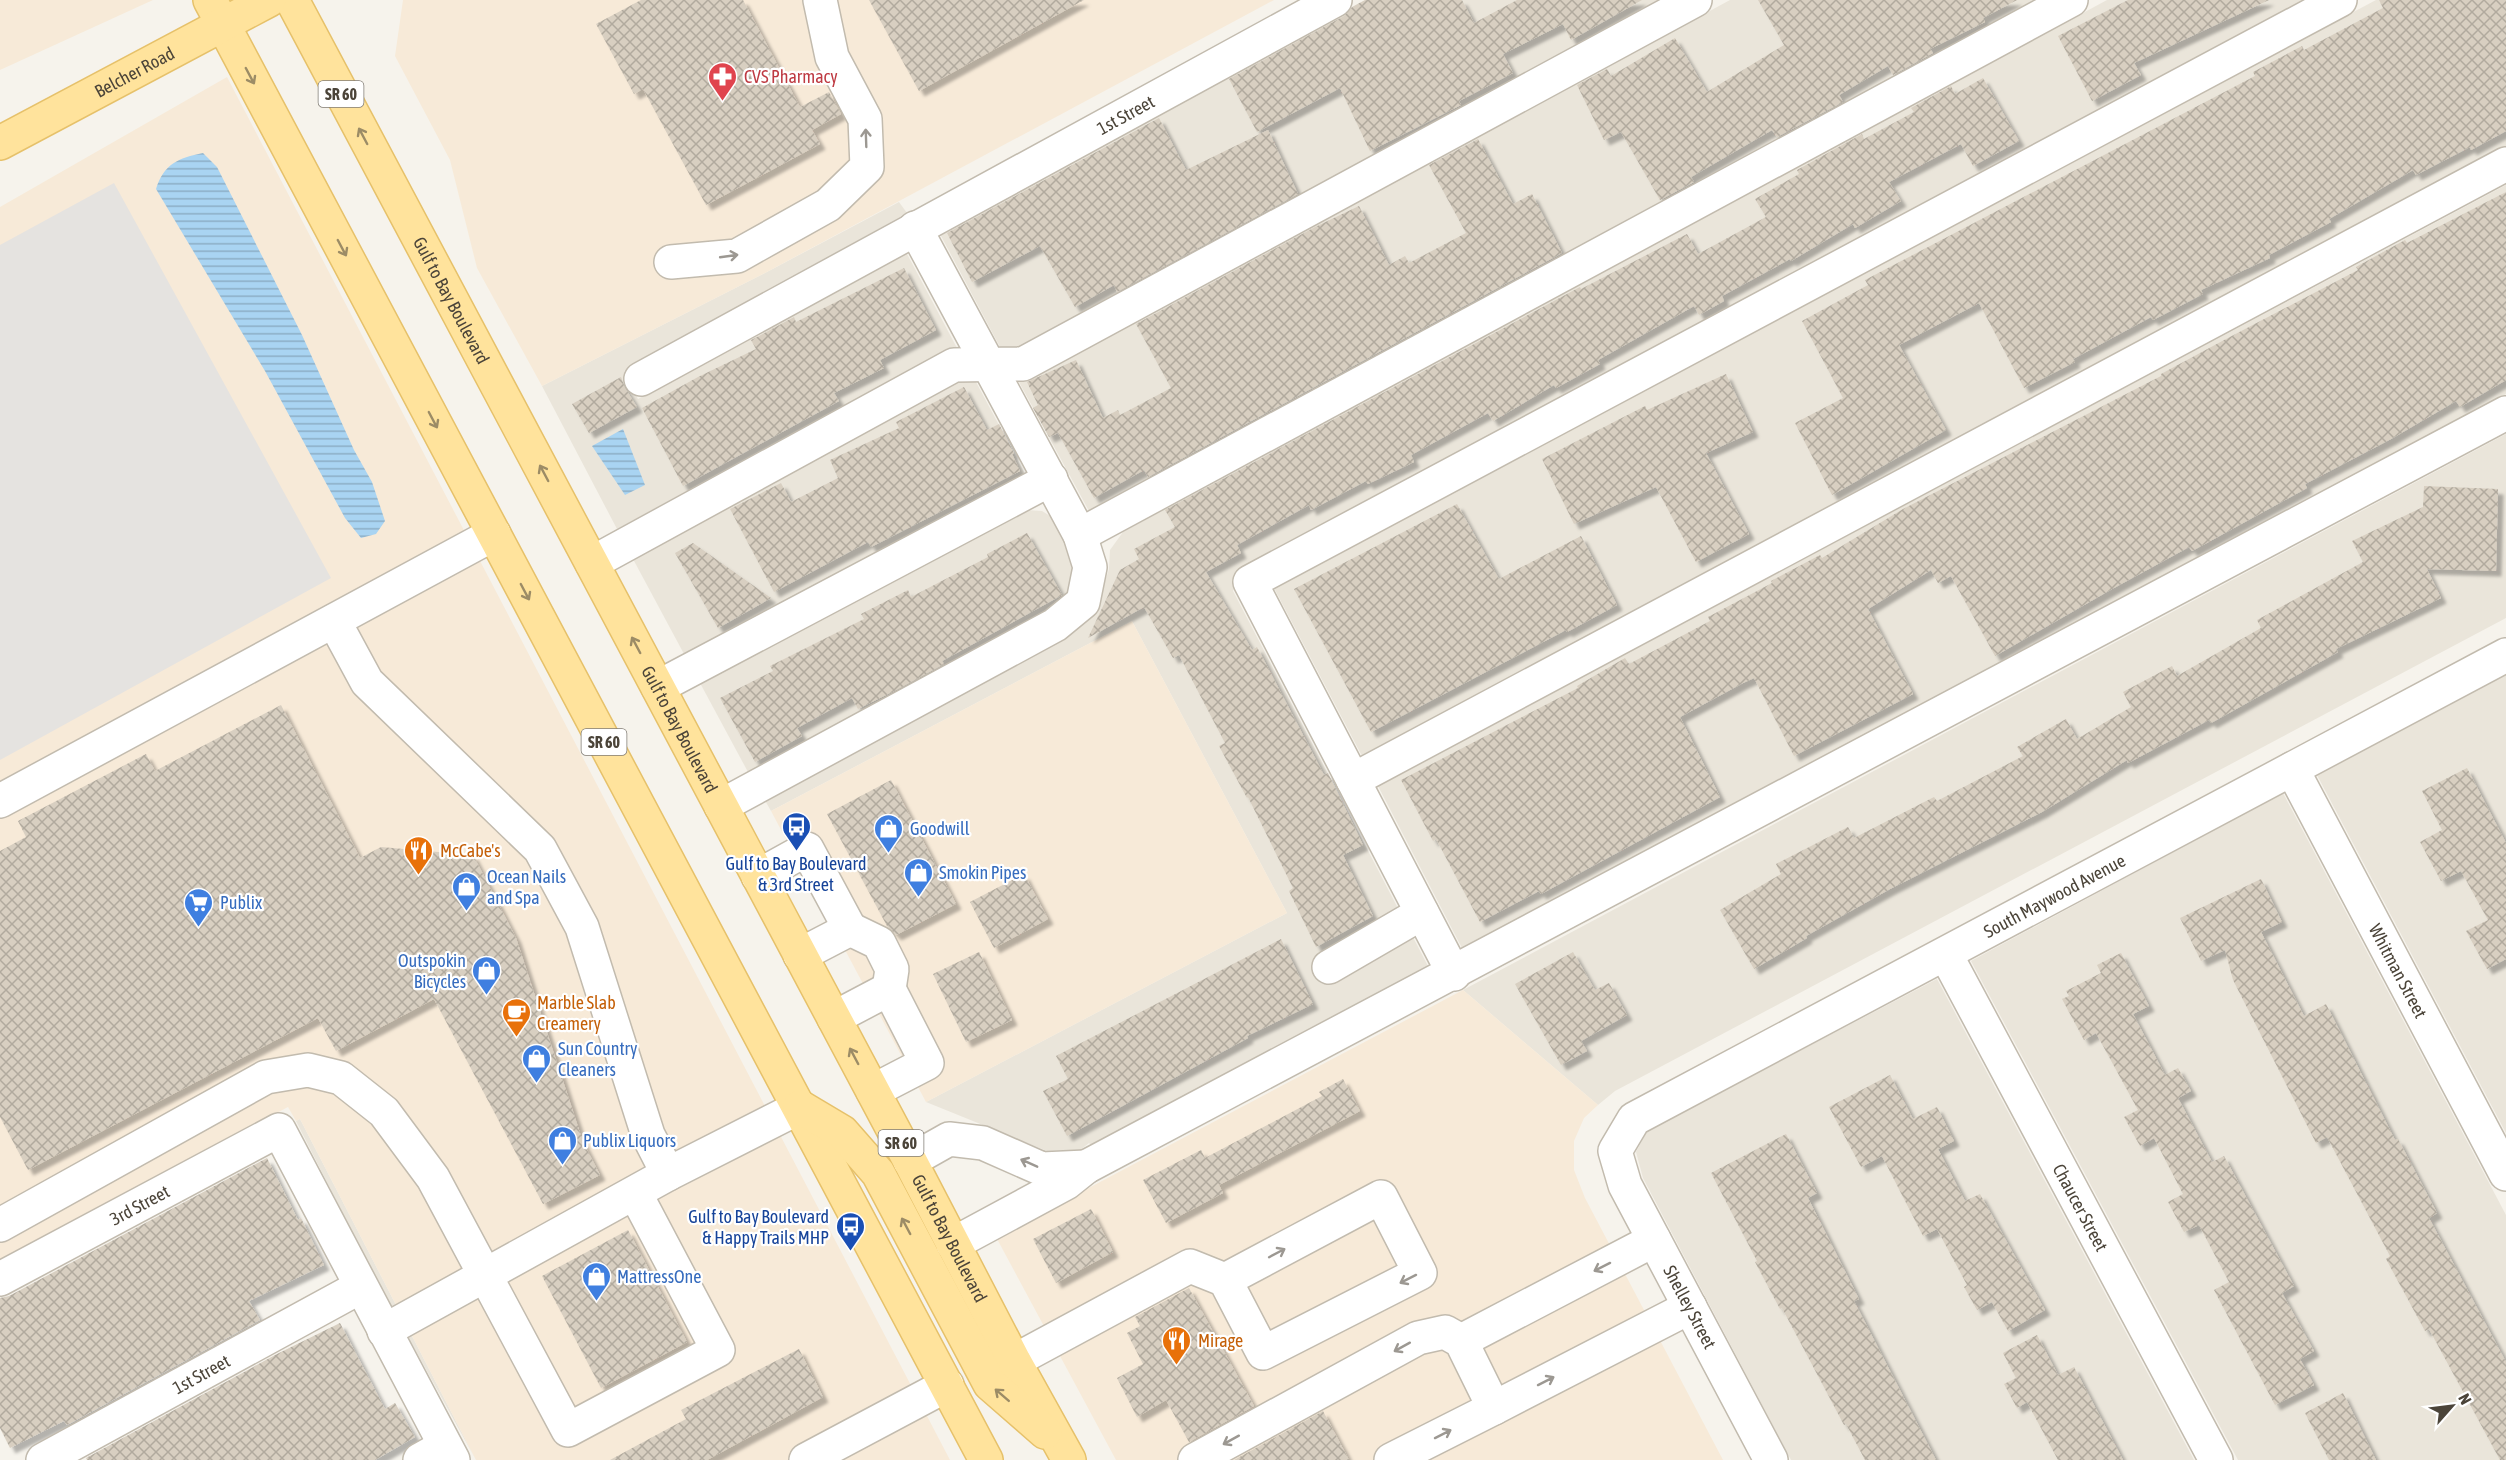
<svg xmlns="http://www.w3.org/2000/svg" width="2506" height="1460" font-family="'Asap Condensed',sans-serif">
	<style>
		.residential { fill: #eae5da }
		.commercial { fill: #f7ead8 }
		.parking { fill: #e5e3e0 }
		.water { fill: url(#water-rules) }
		.building { fill: url(#building-cross-hatch); filter: url(#shadow) }
		.lines { fill: none; stroke-linecap: round; stroke-linejoin: round }
		.minor-casing { stroke: #c2bbae; stroke-width: 36 }
		.major-casing { stroke: #e6c16a; stroke-width: 36 }
		.minor { stroke: #fff; stroke-width: 33 }
		.major { stroke: #ffe39c; stroke-width: 33 }
		.oneway { stroke: #9c8c66 }
		.oneway2 { stroke: #9c9892 }
		.labels { text-anchor: middle; dominant-baseline: central; stroke-width: 4.5; stroke-linejoin: round; paint-order: stroke }
		.shield { fill: #fff; stroke: #817c74; stroke-width: 1.5 }
		.shield-label { font-size: 16px; font-weight: bold; fill: #4b4439 }
		.street-label { font-size: 18px; fill: #4b4439; stroke: #fff }
		.health-label { font-size: 18px; fill: #be3a42; stroke: #fff; text-anchor: start }
		.shop-label { font-size: 18px; fill: #366cbe; stroke: #fff; text-anchor: start }
		.food-label { font-size: 18px; fill: #c56008; stroke: #fff; text-anchor: start }
		.transit-label { font-size: 18px; fill: #164399; stroke: #fff }
	</style>
	<defs>
		<pattern id="water-rules" width="6" height="5" patternUnits="userSpaceOnUse" patternTransform="scale(1.5)"><rect width="6" height="5" fill="#a9d4f2"/><path d="M0 2.5h6" fill="none" stroke="#8caec5"/></pattern>
		<pattern id="building-cross-hatch" width="8" height="8" patternUnits="userSpaceOnUse" patternTransform="scale(1.5)"><rect width="8" height="8" fill="#d8cfc1"/><path d="M0 0l8 8M0 8l8-8" fill="none" stroke="#b1aa9e"/></pattern>
		<filter id="shadow"><feDropShadow dx="5.5" dy="5.5" stdDeviation="1.5" flood-color="#0004"/></filter>
	</defs>
	<rect width="100%" height="100%" fill="#f6f3ec"/>
	<g class="residential">
		<polygon points="1370,0 1660,0 1020,347 1000,347 940,234"/>
		<polygon points="1730,0 2035,0 1089,511 1019,382 1031,379"/>
		<polygon points="2107,0 2304,0 1242,567 1233,591 1429,968 1091,1145 1089,1143 1080,1150 1047,1151 926,1102 1287,913 1132,621 771,811 763,797 1098,603 1109,569 1110,550 1123,532"/>
		<polygon points="2376,0 2506,0 2506,146 1362,756 1274,588"/>
		<polygon points="2506,185 2506,394 1463,950 1378,786"/>
		<polygon points="899,202 907,213 624,371 638,399 906,252 957,348 946,350 617,529 542,386 765,273"/>
		<polygon points="957,382 976,382 1025,474 684,654 633,559"/>
		<polygon points="2506,434 2506,618 1615,1091 1598,1105 1463,990"/>
		<polygon points="1026,510 1042,511 1055,519 1074,555 1073,580 1064,598 1050,612 748,772 700,683"/>
		<polygon points="2506,674 2506,1133 2317,775"/>
		<polygon points="2283,793 2506,1215 2506,1460 2238,1460 1971,961"/>
		<polygon points="1937,979 2194,1460 1791,1460 1643,1178 1636,1152 1647,1131"/>
		<polygon points="300,1119 476,1460 376,1279 296,1121"/>
	</g>
	<g class="commercial">
		<polygon points="0,0 153,0 0,70"/>
		<polygon points="403,0 1274,0 765,273 542,386 477,268 450,160 395,56"/>
		<polygon points="227,77 950,1460 476,1460 300,1119 296,1121 288,1107 0,1260 0,207"/>
		<polygon points="1132,621 1287,913 926,1102 771,811"/>
		<polygon points="1463,990 1598,1105 1584,1118 1574,1141 1574,1170 1585,1198 1723,1460 1116,1460 996,1237"/>
	</g>
	<polygon class="parking" points="114,183 331,578 0,760 0,245"/>
	<g class="water">
		<path d="M203,153L217,167L302,335L354,450L372,482L385,521L376,534L361,538L345,518L265,371L156,189C164,164 178,158 203,153Z"/>
		<polygon points="623,429 645,485 625,495 592,446"/>
	</g>
	<g class="building">
		<polygon points="641,0 743,0 800,107 829,92 841,114 812,130 820,144 706,205 643,89 634,94 596,24"/>
		<polygon points="869,0 1084,0 919,91"/>
		<polygon points="1365,0 1462,0 1474,23 1517,0 1642,0 1571,40 1563,24 1503,54 1513,73 1459,101 1461,105 1370,151 1340,88 1257,132 1229,79 1344,16 1352,7"/>
		<polygon points="1758,0 2017,0 1983,18 1985,22 1930,49 1933,53 1893,75 1888,66 1839,95 1843,102 1777,137 1772,130 1691,177 1694,182 1660,200 1621,132 1604,140 1577,85 1607,69 1611,76 1675,38 1707,92 1784,45"/>
		<polygon points="2128,0 2269,0 2134,63 2141,75 2092,101 2058,36"/>
		<polygon points="2379,0 2506,0 2506,131 2471,150 2470,147 2416,175 2413,170 2329,219 2331,222 2269,255 2270,258 2201,290 2203,294 2153,320 2151,317 2073,359 2075,362 2024,388 1979,303 1899,345 1946,430 1832,495 1795,423 1843,398 1802,321 1868,285 1865,280 2255,76 2253,72 2302,46 2304,50 2383,8"/>
		<polygon points="1983,78 2019,141 1973,166 1961,144 1889,182 1901,201 1855,228 1853,224 1791,261 1790,259 1722,296 1724,301 1699,315 1694,306 1598,360 1600,364 1556,388 1554,385 1493,421 1488,413 1411,455 1414,462 1368,484 1366,481 1311,510 1309,505 1237,545 1241,553 1206,572 1252,650 1257,647 1324,775 1328,773 1363,845 1343,855 1373,916 1316,947 1289,891 1293,888 1248,797 1247,798 1219,746 1225,743 1179,655 1173,658 1144,607 1088,638 1120,570 1139,559 1134,549 1175,527 1165,510 1580,287 1581,289 1687,234 1698,254 1766,217 1755,199 1799,174 1797,170 1862,134 1864,139 1914,112 1911,108 1951,86 1955,94"/>
		<polygon points="1159,118 1186,170 1268,130 1298,194 1117,292 1114,285 1075,307 1040,246 972,282 947,233"/>
		<polygon points="1478,139 1513,204 1532,194 1562,253 1148,477 1144,470 1094,498 1058,433 1049,437 1033,408 1038,405 1027,382 1076,360 1103,418 1118,410 1120,415 1171,388 1136,324 1315,227 1359,206 1389,265 1405,256 1409,263 1466,233 1429,165"/>
		<polygon points="2506,192 2506,380 2460,407 2456,401 2391,439 2305,484 2307,488 2192,551 2189,547 2112,589 1995,656 1951,576 1938,583 1931,570 1868,609 1913,694 1794,756 1754,678 1743,683 1680,717 1720,797 1541,894 1539,891 1480,922 1436,839 1433,841 1401,780 1578,688 1577,686 1625,658 1629,664 1710,621 1708,617 1772,583 1771,581 1820,555 1822,558 1903,509 2161,376 2161,374 2226,339 2358,270 2356,267 2405,240 2407,243"/>
		<polygon points="904,268 936,330 880,360 884,368 834,393 839,401 683,486 642,408 698,377 756,349 751,340 759,336 794,317 796,322"/>
		<polygon points="1726,374 1753,432 1706,453 1749,534 1696,562 1656,487 1574,524 1542,459 1645,406 1647,410"/>
		<polygon points="621,377 625,388 637,407 589,433 572,404"/>
		<polygon points="964,387 987,430 999,424 1014,453 1012,454 1020,471 871,547 868,542 774,592 730,509 781,483 791,502 838,478 830,460 899,428 896,422"/>
		<polygon points="2424,486 2498,489 2496,571 2427,569 2441,598 2336,649 2338,652 2211,723 2209,720 2128,763 2127,760 2042,812 1890,889 1806,936 1807,938 1754,969 1720,910 1781,874 1776,864 1848,827 1854,838 1934,797 1937,801 2023,756 2017,747 2066,719 2077,739 2131,707 2123,692 2172,666 2177,676 2261,628 2257,620 2363,562 2352,541 2423,507"/>
		<polygon points="1457,504 1499,579 1581,536 1617,605 1567,632 1566,630 1371,732 1294,589"/>
		<polygon points="1027,533 1062,595 942,661 944,664 898,689 858,709 852,698 797,728 802,736 755,762 720,698 773,671 770,666 864,619 861,614 908,590 911,597 988,557 987,554"/>
		<polygon points="693,543 771,598 718,628 675,553"/>
		<polygon points="281,705 360,858 381,847 473,855 516,938 583,1142 600,1175 543,1204 434,999 336,1051 318,1018 28,1170 0,1117 0,851 26,837 18,821 146,754 155,771"/>
		<polygon points="2467,768 2506,843 2506,959 2487,969 2466,931 2488,920 2461,871 2441,881 2420,842 2442,830 2422,791"/>
		<polygon points="891,780 956,904 896,935 887,926 827,814"/>
		<polygon points="1024,874 1048,919 994,948 970,902"/>
		<polygon points="2261,879 2282,922 2261,932 2285,979 2304,1016 2326,1004 2395,1140 2398,1139 2437,1213 2429,1218 2506,1362 2506,1460 2500,1460 2429,1329 2425,1331 2386,1259 2390,1256 2327,1137 2316,1143 2233,980 2225,950 2201,961 2180,918"/>
		<polygon points="1281,939 1313,1004 1247,1036 1248,1038 1067,1136 1043,1091 1068,1079 1056,1056"/>
		<polygon points="979,952 1012,1020 966,1042 933,974"/>
		<polygon points="1573,952 1595,990 1609,983 1627,1015 1581,1041 1587,1051 1561,1065 1515,984"/>
		<polygon points="2121,953 2149,1006 2133,1014 2165,1075 2178,1068 2191,1091 2178,1098 2212,1162 2224,1156 2294,1286 2282,1293 2314,1351 2300,1359 2314,1385 2275,1405 2214,1290 2229,1282 2199,1225 2184,1232 2168,1202 2183,1194 2154,1138 2140,1146 2124,1117 2138,1110 2096,1033 2084,1040 2062,999 2069,996 2066,991 2101,973 2097,965"/>
		<polygon points="1890,1075 1913,1119 1937,1107 1954,1141 1938,1149 1965,1201 1980,1194 2045,1310 2008,1331 1992,1302 1977,1310 1964,1287 1967,1285 1937,1229 1923,1236 1882,1156 1861,1167 1829,1107"/>
		<polygon points="1343,1079 1360,1111 1219,1185 1223,1193 1166,1223 1143,1180 1201,1150 1205,1158 1322,1096 1319,1092"/>
		<polygon points="1786,1134 1817,1193 1808,1198 1859,1299 1854,1301 1936,1460 1865,1460 1846,1424 1844,1425 1782,1308 1780,1309 1755,1262 1757,1261 1711,1173"/>
		<polygon points="267,1158 298,1220 301,1218 324,1265 249,1301 260,1320 67,1425 64,1421 10,1448 0,1428 0,1298 9,1296"/>
		<polygon points="1091,1209 1113,1252 1056,1283 1033,1239"/>
		<polygon points="628,1230 687,1342 601,1388 542,1276"/>
		<polygon points="1189,1288 1254,1406 1189,1442 1166,1400 1137,1417 1117,1378 1143,1364 1127,1333 1140,1326 1135,1317"/>
		<polygon points="340,1323 385,1409 395,1403 415,1437 375,1460 87,1460 86,1458 277,1354"/>
		<polygon points="2037,1335 2058,1375 2074,1367 2123,1460 2058,1460 2027,1402 2017,1408 2004,1384 2016,1378 2003,1353"/>
		<polygon points="799,1349 823,1397 707,1460 610,1460 686,1419 681,1410"/>
		<polygon points="2343,1393 2376,1460 2329,1460 2305,1413"/>
		<polygon points="1323,1411 1349,1460 1234,1460"/>
	</g>
	<g class="lines">
		<defs>
			<g id="minor">
				<polyline points="671,262 737,256 828,205 867,167 865,119 832,57 820,0"/>
				<path id="s1" d="M641,379L1335,0"/>
				<polyline points="1080,535 2071,0"/>
				<polyline points="592,563 954,365 1023,364 1695,0"/>
				<polyline points="334,621 367,682 540,849 582,927 648,1135 668,1174"/>
				<polyline points="658,687 1051,479"/>
				<path id="s2" d="M2292,769L2506,1174"/>
				<polyline points="1353,780 2506,164"/>
				<polyline points="0,801 494,534"/>
				<polyline points="721,806 1055,625 1083,602 1090,567 1080,535 915,228"/>
				<polyline points="758,876 807,849 850,929 800,955"/>
				<polyline points="850,929 879,943 892,969 889,989"/>
				<path id="s3" d="M1946,955L2216,1460"/>
				<polyline points="1329,967 1422,913"/>
				<polyline points="1454,974 1250,582 2340,0"/>
				<polyline points="834,1018 889,989 927,1063 873,1091"/>
				<polyline points="910,1161 949,1139 983,1143 1042,1169 1086,1167"/>
				<polyline points="0,1225 266,1077 308,1070 341,1078 384,1112 433,1178 568,1430 718,1350 635,1193"/>
				<polyline points="953,1244 1066,1183 1086,1167 2506,413"/>
				<path id="s4" d="M0,1279L279,1130L453,1460"/>
				<polyline points="384,1331 668,1174 800,1107"/>
				<polyline points="1461,1341 1654,1240"/>
				<polyline points="1014,1361 1190,1266 1225,1280 1263,1353 1420,1273 1381,1197 1225,1280"/>
				<polyline points="1494,1408 1690,1307"/>
				<path id="s5" d="M43,1460L360,1287"/>
				<polyline points="420,1460 445,1446"/>
				<polyline points="806,1460 947,1385"/>
				<polyline points="1195,1460 1418,1338 1445,1332 1461,1341 1494,1408 1391,1460"/>
				<path id="s6" d="M1771,1460L1625,1185L1615,1151L1634,1119L2506,655"/>
			</g>
			<g id="major">
				<polyline points="210,0 986,1460"/>
				<path id="s7" d="M292,0L910,1161L1014,1361L1069,1460"/>
				<path id="s8" d="M0,143L269,0"/>
				<polyline points="800,1107 842,1132 878,1173 990,1384 1045,1432"/>
			</g>
		</defs>
		<use href="#minor" class="minor-casing"/>
		<use href="#major" class="major-casing"/>
		<use href="#minor" class="minor"/>
		<use href="#major" class="major"/>
	</g>
	<defs><path id="oneway-shaft" d="M-6 0H5M1.5-3L5.5 0L1.5 3" fill="none" stroke-width="1.6" stroke-linecap="round" stroke-linejoin="round" transform="scale(1.5)"/></defs>
	<g class="oneway">
		<use href="#oneway-shaft" transform="translate(250 76) rotate(62)"/>
		<use href="#oneway-shaft" transform="translate(363 136) rotate(-118)"/>
		<use href="#oneway-shaft" transform="translate(342 248) rotate(62)"/>
		<use href="#oneway-shaft" transform="translate(433 420) rotate(62)"/>
		<use href="#oneway-shaft" transform="translate(544 473) rotate(-118)"/>
		<use href="#oneway-shaft" transform="translate(525 592) rotate(62)"/>
		<use href="#oneway-shaft" transform="translate(636 645) rotate(-118)"/>
		<use href="#oneway-shaft" transform="translate(854 1056) rotate(-118)"/>
		<use href="#oneway-shaft" transform="translate(906 1226) rotate(-118)"/>
		<use href="#oneway-shaft" transform="translate(1002 1395) rotate(-139)"/>
	</g>
	<g class="oneway2">
		<use href="#oneway-shaft" transform="translate(866 138) rotate(-92)"/>
		<use href="#oneway-shaft" transform="translate(729 256) rotate(-8)"/>
		<use href="#oneway-shaft" transform="translate(1029 1163) rotate(-156)"/>
		<use href="#oneway-shaft" transform="translate(1277 1253) rotate(-28)"/>
		<use href="#oneway-shaft" transform="translate(1602 1267) rotate(153)"/>
		<use href="#oneway-shaft" transform="translate(1408 1279) rotate(153)"/>
		<use href="#oneway-shaft" transform="translate(1402 1347) rotate(151)"/>
		<use href="#oneway-shaft" transform="translate(1546 1381) rotate(-27)"/>
		<use href="#oneway-shaft" transform="translate(1443 1434) rotate(-27)"/>
		<use href="#oneway-shaft" transform="translate(1231 1440) rotate(151)"/>
	</g>
	<defs>
		<symbol id="pharmacy-pin" viewBox="-11 -11 22 30"><path d="M0 17L-7.5 6A9.5 9.5 0 1 1 7.5 6Z" fill="#e0444e" stroke="#fff"/><path d="M-2-6h4v4h4v4h-4v4h-4v-4h-4v-4h4Z" fill="#fff"/></symbol>
		<symbol id="bus-pin" viewBox="-11 -11 22 30"><path d="M0 17L-7.5 6A9.5 9.5 0 1 1 7.5 6Z" fill="#1a4fb4" stroke="#fff"/><path d="M-5-6H5V4H4V6H2V4H-2V6H-4V4H-5ZM-3.5-4V0h7V-4ZM-3.5 1.2v1.5H-2V1.2ZM2 1.2v1.5H3.5V1.2Z" fill="#fff"/></symbol>
		<symbol id="shop-pin" viewBox="-11 -11 22 30"><path d="M0 17L-7.5 6A9.5 9.5 0 1 1 7.5 6Z" fill="#3f7fe0" stroke="#fff"/><path d="M-5-2.5h2.3a2.7 3.5 0 0 1 5.4 0H5L5.5 6h-11ZM-1.5-2.5h3a1.5 2.3 0 0 0-3 0Z" fill="#fff"/></symbol>
		<symbol id="restaurant-pin" viewBox="-11 -11 22 30"><path d="M0 17L-7.5 6A9.5 9.5 0 1 1 7.5 6Z" fill="#e8710a" stroke="#fff"/><path d="M-5-6h1v4h1v-4h1v4h1v-4h1v5L-1.5 .5V6h-2V.5L-5-1ZM5-6V6H3V1.5H1.5Q1.5-4 5-6Z" fill="#fff"/></symbol>
		<symbol id="supermarket-pin" viewBox="-11 -11 22 30"><path d="M0 17L-7.5 6A9.5 9.5 0 1 1 7.5 6Z" fill="#3f7fe0" stroke="#fff"/><path d="M-6-5.5h2.5l.6 2H6L4.5 2H-2.5L-4.4-4H-6ZM-1.5 3.2a1.3 1.3 0 1 0 .1 0ZM3 3.2a1.3 1.3 0 1 0 .1 0Z" fill="#fff"/></symbol>
		<symbol id="cafe-pin" viewBox="-11 -11 22 30"><path d="M0 17L-7.5 6A9.5 9.5 0 1 1 7.5 6Z" fill="#e8710a" stroke="#fff"/><path d="M-5.5-4.5H6V0H3Q3 3.5 0 3.5H-2.5Q-5.5 3.5-5.5 0ZM3-3.2v2h1.7v-2ZM-6 4.5H4V6H-6Z" fill="#fff"/></symbol>
	</defs>
	<g fill-rule="evenodd">
		<use href="#pharmacy-pin" x="706" y="60" width="33" height="45"/>
		<use href="#bus-pin" x="780" y="810" width="33" height="45"/>
		<use href="#shop-pin" x="872" y="812" width="33" height="45"/>
		<use href="#restaurant-pin" x="402" y="834" width="33" height="45"/>
		<use href="#shop-pin" x="902" y="856" width="33" height="45"/>
		<use href="#shop-pin" x="450" y="870" width="33" height="45"/>
		<use href="#supermarket-pin" x="182" y="886" width="33" height="45"/>
		<use href="#shop-pin" x="470" y="954" width="33" height="45"/>
		<use href="#cafe-pin" x="500" y="996" width="33" height="45"/>
		<use href="#shop-pin" x="520" y="1042" width="33" height="45"/>
		<use href="#shop-pin" x="546" y="1124" width="33" height="45"/>
		<use href="#bus-pin" x="834" y="1210" width="33" height="45"/>
		<use href="#shop-pin" x="580" y="1260" width="33" height="45"/>
		<use href="#restaurant-pin" x="1160" y="1324" width="33" height="45"/>
	</g>
	<g class="labels">
		<g class="shield">
			<rect x="318.5" y="81" width="45" height="26" rx="4.5"/>
			<rect x="581.5" y="729" width="45" height="26" rx="4.5"/>
			<rect x="878.5" y="1130" width="45" height="26" rx="4.5"/>
		</g>
		<g class="shield-label">
			<text x="341" y="94">SR 60</text>
			<text x="604" y="742">SR 60</text>
			<text x="901" y="1143">SR 60</text>
		</g>
		<g class="street-label">
			<text stroke="none"><textPath href="#s8" startOffset="152">Belcher Road</textPath></text>
			<text stroke="none"><textPath href="#s1" startOffset="552">1st Street</textPath></text>
			<text stroke="none"><textPath href="#s7" startOffset="340">Gulf to Bay Boulevard</textPath></text>
			<text stroke="none"><textPath href="#s7" startOffset="826">Gulf to Bay Boulevard</textPath></text>
			<text stroke="none"><textPath href="#s6" startOffset="860">South Maywood Avenue</textPath></text>
			<text stroke="none"><textPath href="#s2" startOffset="228">Whitman Street</textPath></text>
			<text stroke="none"><textPath href="#s4" startOffset="158">3rd Street</textPath></text>
			<text stroke="none"><textPath href="#s3" startOffset="286">Chaucer Street</textPath></text>
			<text stroke="none"><textPath href="#s7" startOffset="1402">Gulf to Bay Boulevard</textPath></text>
			<text transform="translate(1690 1307) rotate(62)">Shelley Street</text>
			<text stroke="none"><textPath href="#s5" startOffset="180">1st Street</textPath></text>
		</g>
		<g class="health-label">
			<text x="744" y="76">CVS Pharmacy</text>
		</g>
		<g class="shop-label">
			<text x="910" y="828">Goodwill</text>
			<text x="939" y="872">Smokin Pipes</text>
			<text x="487" y="876">Ocean Nails<tspan x="487" dy="21">and Spa</tspan></text>
			<text x="220" y="902">Publix</text>
			<text x="466" y="960" text-anchor="end">Outspokin<tspan x="466" dy="21">Bicycles</tspan></text>
			<text x="558" y="1048">Sun Country<tspan x="558" dy="21">Cleaners</tspan></text>
			<text x="583" y="1140">Publix Liquors</text>
			<text x="617" y="1276">MattressOne</text>
		</g>
		<g class="food-label">
			<text x="440" y="850">McCabe's</text>
			<text x="537" y="1002">Marble Slab<tspan x="537" dy="21">Creamery</tspan></text>
			<text x="1198" y="1340">Mirage</text>
		</g>
		<g class="transit-label">
			<text x="796" y="863">Gulf to Bay Boulevard<tspan x="796" dy="21">&amp; 3rd Street</tspan></text>
			<text x="829" y="1216" text-anchor="end">Gulf to Bay Boulevard<tspan x="829" dy="21">&amp; Happy Trails MHP</tspan></text>
		</g>
	</g>
	<g transform="translate(2452 1406) rotate(62)" stroke="#ffffff" stroke-width="4.5" paint-order="stroke">
	<path d="M0-4.5L10 22L0 15L-10 22Z" fill="#4b4439"/>
	<text y="-9" font-size="16" font-weight="bold" text-anchor="middle" fill="#4b4439">N</text>
	</g>
</svg>
